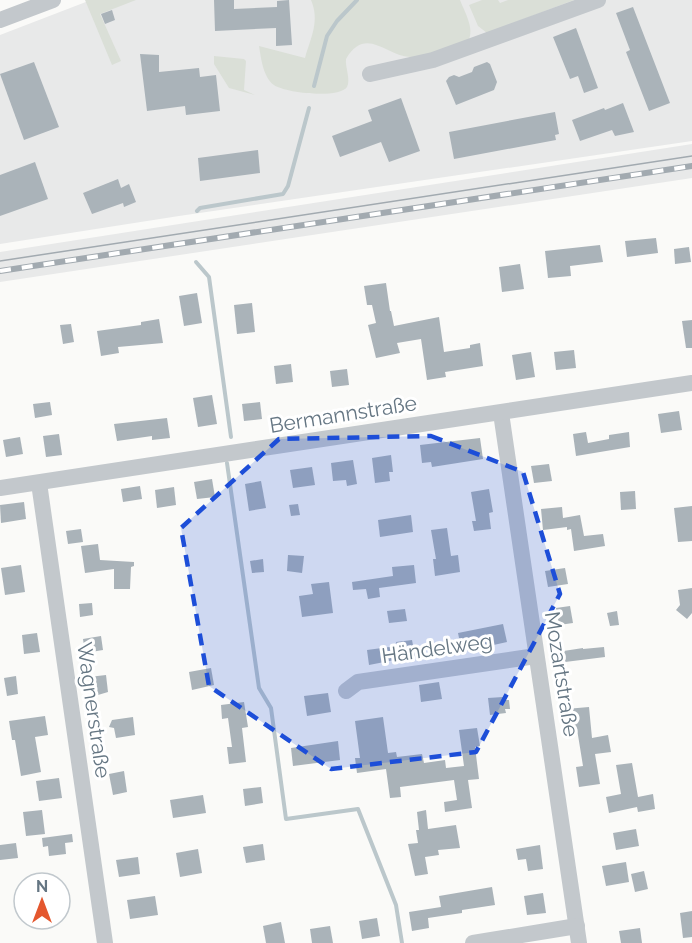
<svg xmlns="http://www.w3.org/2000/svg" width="692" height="943" font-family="Raleway,sans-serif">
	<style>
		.built { fill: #e8e9e9 }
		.green { fill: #dadfd7 }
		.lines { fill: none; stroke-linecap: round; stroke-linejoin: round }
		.stream { stroke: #bbc7cb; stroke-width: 4 }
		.building { fill: #aab3b9 }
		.minor { stroke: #c3c8cc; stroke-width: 16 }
		.tram { stroke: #a2aab0; stroke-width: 1.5 }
		.rail-casing { stroke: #a2aab0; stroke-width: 6 }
		.rail { stroke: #fff; stroke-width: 4; stroke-dasharray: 11; stroke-linecap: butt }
		.marked { fill: #1d4ed8; fill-opacity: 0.2; stroke: #1d4ed8; stroke-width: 4.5; stroke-dasharray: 12 8; stroke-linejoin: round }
		.labels { text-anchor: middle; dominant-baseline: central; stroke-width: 6; stroke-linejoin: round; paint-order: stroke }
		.street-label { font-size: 21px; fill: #657683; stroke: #fff }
	</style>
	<rect width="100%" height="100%" fill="#fafaf8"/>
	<g class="built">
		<polygon points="91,0 692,0 692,141 179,216 0,244 0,35"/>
		<polygon points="692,144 692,178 0,282 0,252"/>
	</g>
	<g class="green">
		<polygon points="85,0 136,0 100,14 121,61 112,65"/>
		<path d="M311,0H460C465,13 477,32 466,44C453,47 422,57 410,57C387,57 366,25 346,59C345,67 351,80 347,87C339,99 285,93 274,85C263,77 261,58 259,46L305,58C311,37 320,21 311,0Z"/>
		<polygon points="482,0 498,0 500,3 508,0 574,0 487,33 478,26 469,5"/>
		<polygon points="214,56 244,59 246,61 244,90 255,95 229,88 214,64"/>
	</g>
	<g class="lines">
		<g class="stream">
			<polyline points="314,86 327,36 337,21 357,0"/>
			<polyline points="197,211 200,208 283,194 288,186 309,108"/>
			<polyline points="196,262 209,277 231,437"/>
			<polyline points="227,463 259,688 271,708 286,819 358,809 396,905 402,943"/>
		</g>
	</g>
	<g class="building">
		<polygon points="214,0 234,0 234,9 277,7 277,1 289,0 292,45 276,46 276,28 215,31"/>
		<polygon points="633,7 670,103 649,111 626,52 630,50 616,13"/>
		<polygon points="112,10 115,20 105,24 101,14"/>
		<polygon points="576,28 598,88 584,93 578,76 570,79 553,37"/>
		<polygon points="140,54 159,55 159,72 199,68 200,77 216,75 220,111 186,115 185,106 147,111"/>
		<polygon points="34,62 59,127 24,140 0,74"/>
		<polygon points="487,62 490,64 497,82 494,90 456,105 446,81 449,77 454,75 459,77 472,72 474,67"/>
		<polygon points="401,98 420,151 389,162 381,142 340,157 332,136 372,121 368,110"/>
		<polygon points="623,103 634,132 615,136 612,130 580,141 572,120 604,108 605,110"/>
		<polygon points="555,112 559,134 555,135 556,140 454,159 449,132"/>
		<polygon points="258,150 260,173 200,181 198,158"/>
		<polygon points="35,162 48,199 0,216 0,175"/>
		<polygon points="118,179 121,188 129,184 136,202 124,207 123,203 92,214 83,193"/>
		<polygon points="656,238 658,253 627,257 625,241"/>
		<polygon points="600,245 603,262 570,266 571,276 548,278 545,251"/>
		<polygon points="689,247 691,262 675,264 674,249"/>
		<polygon points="520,264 524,289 502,292 499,267"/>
		<polygon points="386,283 390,311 391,311 394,326 439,317 444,352 470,348 470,345 480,343 483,366 445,372 446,377 427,380 421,339 397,343 400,353 376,358 368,325 376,323 372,305 367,305 364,286"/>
		<polygon points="197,293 202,323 184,326 179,296"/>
		<polygon points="252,303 255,332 237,334 234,305"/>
		<polygon points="159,319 163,343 118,347 119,353 101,356 97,331 141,325 141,322"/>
		<polygon points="692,320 692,348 686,348 682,321"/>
		<polygon points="71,324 74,342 63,344 60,325"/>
		<polygon points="574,350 576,368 556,370 554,352"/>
		<polygon points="531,352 535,377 516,380 512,355"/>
		<polygon points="291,364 293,382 276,384 274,366"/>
		<polygon points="347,369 349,385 332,387 330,371"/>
		<polygon points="212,395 217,424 198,427 193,398"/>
		<polygon points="50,402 52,415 35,418 33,404"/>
		<polygon points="260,402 262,419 244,421 242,404"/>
		<polygon points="679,411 682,430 661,433 658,414"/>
		<polygon points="167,418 170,438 152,440 152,436 117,441 114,424"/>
		<polygon points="586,432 588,443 609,439 609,435 629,432 630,447 576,456 573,434"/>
		<polygon points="59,434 62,455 46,457 43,436"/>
		<polygon points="20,437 23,454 6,457 3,440"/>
		<polygon points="480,438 483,459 432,467 431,462 422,463 420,445"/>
		<polygon points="391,455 393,472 389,472 390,481 375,483 372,458"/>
		<polygon points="353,460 357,484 347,486 346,480 333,481 331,463"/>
		<polygon points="549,464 552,481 534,483 531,466"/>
		<polygon points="312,467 315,485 293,488 290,470"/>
		<polygon points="212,479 215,497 197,499 194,482"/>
		<polygon points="261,481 266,508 249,511 245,484"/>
		<polygon points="140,486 142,499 123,502 121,489"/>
		<polygon points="174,487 176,505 157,508 155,490"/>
		<polygon points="489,489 493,512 489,513 491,529 474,531 472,521 476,521 471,492"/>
		<polygon points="635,491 636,509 621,510 620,492"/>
		<polygon points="24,502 26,519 1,523 0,505"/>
		<polygon points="298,504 300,515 291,516 289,505"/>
		<polygon points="692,506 692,541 678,542 674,508"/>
		<polygon points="562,507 563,518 580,515 584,536 603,534 605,546 574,551 571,529 567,530 567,527 543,530 541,509"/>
		<polygon points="411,515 413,532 380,537 378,520"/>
		<polygon points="447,528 451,556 458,555 460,572 435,576 433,559 436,559 431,530"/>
		<polygon points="81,529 83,542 68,544 66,531"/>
		<polygon points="98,544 100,560 134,562 134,566 131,567 130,589 114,589 114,569 85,573 81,546"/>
		<polygon points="288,555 304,556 302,573 287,571"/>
		<polygon points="263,559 264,572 252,573 250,561"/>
		<polygon points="21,565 25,592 5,595 1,568"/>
		<polygon points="414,565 416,583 379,588 380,597 368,599 366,589 353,590 352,582 393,576 392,567"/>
		<polygon points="565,568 568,584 548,587 545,571"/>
		<polygon points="329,582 333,613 302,617 299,596 313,594 311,584"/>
		<polygon points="692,588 692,613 687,619 676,610 680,605 678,590"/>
		<polygon points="92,603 93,615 80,617 79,604"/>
		<polygon points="570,606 573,623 559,625 556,608"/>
		<polygon points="405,609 407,621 389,623 387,611"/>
		<polygon points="617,611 619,625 610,626 607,613"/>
		<polygon points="503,624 507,642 462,652 458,633"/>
		<polygon points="37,633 40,652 24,654 22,635"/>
		<polygon points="101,636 103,650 85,653 83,639"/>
		<polygon points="412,640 415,656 369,665 367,650 397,646 396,642"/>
		<polygon points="604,647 605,657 557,663 557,652 583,648 583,649"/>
		<polygon points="211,668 214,685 192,690 189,672"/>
		<polygon points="106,675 108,692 98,695 91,695 89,677"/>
		<polygon points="16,676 18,694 7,696 4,678"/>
		<polygon points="439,682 442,699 421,702 419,685"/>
		<polygon points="328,693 331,712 307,716 304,696"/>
		<polygon points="503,697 504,700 509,700 510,709 505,709 506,713 490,715 488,698"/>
		<polygon points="244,702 248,727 242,728 246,762 229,764 227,747 232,747 228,718 222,719 221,705"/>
		<polygon points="589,707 592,738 608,735 611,752 595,754 600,784 579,787 576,767 583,766 577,729 568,730 566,709"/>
		<polygon points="45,716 48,735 35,737 41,772 21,776 15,740 12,740 9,721"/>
		<polygon points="133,717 135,735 116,738 114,728 109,727 112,720"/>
		<polygon points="383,717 388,753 396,752 397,757 422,754 424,763 445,760 446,768 464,766 459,730 477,728 480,746 475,747 479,779 468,780 472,808 445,812 444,802 457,800 454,780 400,787 401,797 390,798 386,769 357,773 355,758 360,758 355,721"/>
		<polygon points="338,741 340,760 293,766 291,748"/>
		<polygon points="632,763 638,797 653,794 655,809 638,812 637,807 609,813 606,797 621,794 616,765"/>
		<polygon points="124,771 127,792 113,795 109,774"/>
		<polygon points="59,778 62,798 39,801 36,781"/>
		<polygon points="261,787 263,803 245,806 243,789"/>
		<polygon points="203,795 206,813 173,818 170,800"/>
		<polygon points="42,810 45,834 26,836 23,812"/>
		<polygon points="426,810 428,829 456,825 460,848 438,850 439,855 425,857 428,874 415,876 408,844 418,843 416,830 419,830 417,812"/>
		<polygon points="636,829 639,846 616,850 613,833"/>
		<polygon points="72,834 73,842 65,843 66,854 49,856 48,846 43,847 42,838"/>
		<polygon points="16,843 18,858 0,860 0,845"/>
		<polygon points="263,844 265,860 246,863 243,847"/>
		<polygon points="540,845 543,869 528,871 526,859 518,860 516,849"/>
		<polygon points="198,849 202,873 180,877 176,853"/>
		<polygon points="138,857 140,874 119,877 116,860"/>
		<polygon points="626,862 629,882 606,886 602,866"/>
		<polygon points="644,871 648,889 635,892 631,874"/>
		<polygon points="492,887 495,905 462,910 462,913 428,918 429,928 412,931 409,912 441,907 439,896"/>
		<polygon points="543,893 546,913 527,915 524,896"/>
		<polygon points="155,896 158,915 130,919 127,900"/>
		<polygon points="692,911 692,937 683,938 680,913"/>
		<polygon points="377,918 380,936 362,939 359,921"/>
		<polygon points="281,922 285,943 266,943 263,926"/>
		<polygon points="330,926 333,943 312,943 310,929"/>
		<polygon points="640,928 642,943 621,943 619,931"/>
	</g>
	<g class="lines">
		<g class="minor">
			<polyline points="0,20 53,0"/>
			<polyline points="370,74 433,60 598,0"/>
			<polyline points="501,413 579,943"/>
			<polyline points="39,483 105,943"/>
			<polyline points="0,488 692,383"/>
			<polyline points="346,691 358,682 536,656"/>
			<polyline points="473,943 577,926"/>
		</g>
		<polyline class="tram" points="0,261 692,156"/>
		<defs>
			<polyline id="rail" points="0,271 692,166"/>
		</defs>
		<use href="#rail" class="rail-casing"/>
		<use href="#rail" class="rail"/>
	</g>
	<path class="marked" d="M431,436L523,472L560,594L476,752L331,769L209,686L181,528L279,439Z"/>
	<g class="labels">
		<g class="street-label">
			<text transform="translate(343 414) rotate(-9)">Bermannstraße</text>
			<text transform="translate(437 648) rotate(-8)">Händelweg</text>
			<text transform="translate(562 674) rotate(81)">Mozartstraße</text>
			<text transform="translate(94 710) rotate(82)">Wagnerstraße</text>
		</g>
	</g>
	<g transform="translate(42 901)"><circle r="28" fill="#ffffff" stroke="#c1c8cd" stroke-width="1.5"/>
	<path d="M0-4.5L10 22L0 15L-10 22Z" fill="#e4572e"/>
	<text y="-9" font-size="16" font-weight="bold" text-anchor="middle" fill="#657683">N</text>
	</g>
</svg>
